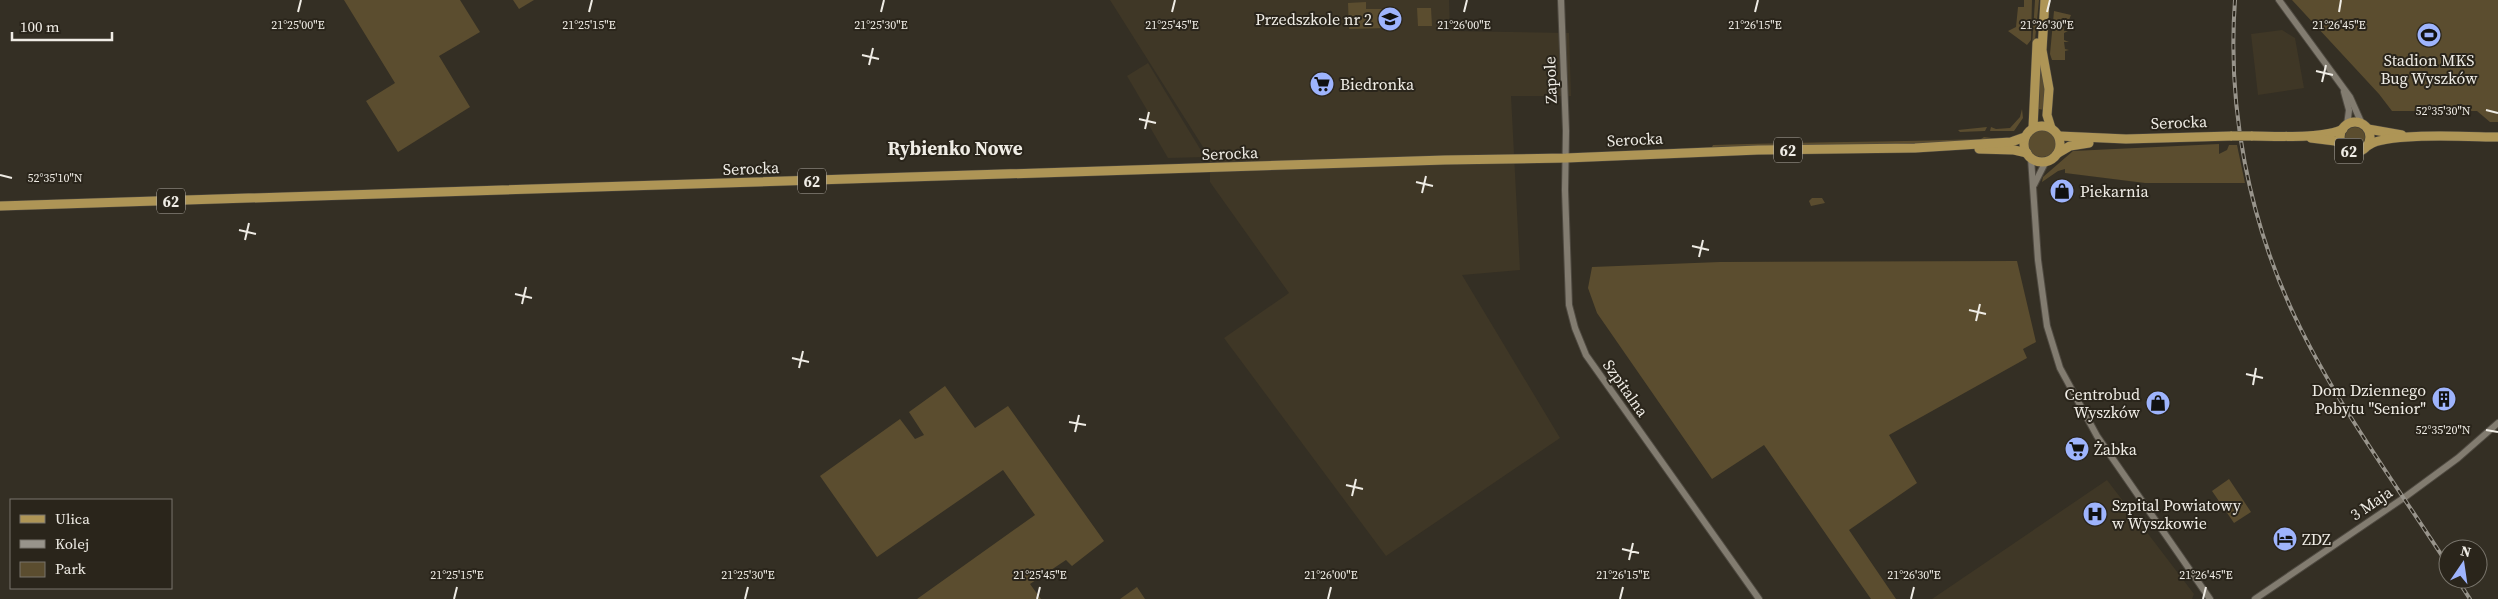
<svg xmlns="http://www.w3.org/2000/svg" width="2498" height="599" font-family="'Source Serif 4',serif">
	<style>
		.built { fill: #3f3726 }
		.green { fill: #5b4d2f }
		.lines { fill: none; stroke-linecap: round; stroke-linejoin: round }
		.minor-casing { stroke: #4f4a41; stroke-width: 8 }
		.major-casing { stroke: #4f4a41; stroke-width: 10 }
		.minor { stroke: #827c70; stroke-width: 6 }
		.major { stroke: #ae9556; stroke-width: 9 }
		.rail-casing { stroke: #98948b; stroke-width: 4 }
		.rail { stroke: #2a251b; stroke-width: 2; stroke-dasharray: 5.5; stroke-linecap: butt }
		.major-bridge-casing { stroke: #4f4a41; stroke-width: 10; stroke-linecap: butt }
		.major-bridge { stroke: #ae9556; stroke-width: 9 }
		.ticks { fill: none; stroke: #efece5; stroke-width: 2 }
		.labels { text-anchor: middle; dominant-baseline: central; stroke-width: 4; stroke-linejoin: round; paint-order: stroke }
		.shield { fill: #2a251b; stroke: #b4b0a8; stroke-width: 1 }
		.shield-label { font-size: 15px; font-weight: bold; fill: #efece5 }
		.poi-label { font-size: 16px; fill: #efece5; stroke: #2a251b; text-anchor: start }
		.street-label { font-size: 16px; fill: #efece5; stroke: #2a251b }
		.quarter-label { font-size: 19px; font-weight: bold; fill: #efece5; stroke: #2a251b }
		.ticks-label { font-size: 12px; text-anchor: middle; fill: #efece5; stroke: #2a251b; stroke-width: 4; stroke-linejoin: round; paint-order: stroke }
	</style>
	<rect width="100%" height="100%" fill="#342f24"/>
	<g class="built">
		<polygon points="1110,0 1449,0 1450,31 1569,33 1571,96 1511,96 1520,270 1462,275 1560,438 1386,556 1224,338 1289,293 1210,182 1210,158"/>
		<polygon points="2282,30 2295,38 2304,88 2258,95 2251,34"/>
		<polygon points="1148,63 1183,121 1205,157 1168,158 1147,122 1147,110 1127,76"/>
		<polygon points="2107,480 2194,594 2192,599 1932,599"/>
	</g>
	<g class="green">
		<polygon points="344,0 460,0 480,32 439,56 470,107 398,152 366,101 395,83"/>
		<polygon points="513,0 534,0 519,9"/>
		<polygon points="2024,0 2032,0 2031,40 2027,45 2008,31 2016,27 2018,7 2024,7"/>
		<polygon points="2035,0 2039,0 2035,40 2032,47"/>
		<polygon points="2292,0 2498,0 2498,122 2490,122 2477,111 2392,111 2379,94"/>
		<polygon points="1366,2 1366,9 1386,9 1386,28 1349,29 1348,3"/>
		<polygon points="1417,8 1431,8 1432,26 1418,26"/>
		<polygon points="2054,11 2071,15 2069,20 2063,21 2064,31 2068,31 2064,33 2064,40 2069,42 2064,42 2065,49 2069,50 2065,51 2065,60 2052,60 2050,54"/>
		<polygon points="2040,65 2045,85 2044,110 2039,109"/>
		<polygon points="2022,109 2023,118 2014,131 1990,131 1991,127 1996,129 2010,128 2020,117"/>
		<circle cx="2355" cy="137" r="10"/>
		<polygon points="1987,127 1985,131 1960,132 1958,130"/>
		<circle cx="2042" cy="143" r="14"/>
		<path d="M1984,137L1999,139L1941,143L1712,147L1713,145C1802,142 1891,142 1981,139Z"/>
		<polygon points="2219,144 2219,154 2227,150 2229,145 2237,145 2245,183 2145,183 2065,173 2065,169 2058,171 2042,182 2043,177 2073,151"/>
		<polygon points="1812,198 1822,198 1825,203 1811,206 1809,201"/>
		<polygon points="2017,261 2036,342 2023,349 2027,358 1889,435 1917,483 1849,530 1896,599 1871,599 1764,445 1712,479 1597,313 1588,288 1592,267 1720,262"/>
		<polygon points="945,386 975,428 1008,406 1104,541 1072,566 1066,560 1030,584 1041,599 917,599 1035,515 1003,470 877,557 820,476 900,419 915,439 924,435 909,412"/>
		<polygon points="2229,479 2251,512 2234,523 2212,491"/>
		<polygon points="1137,587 1145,599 1120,599"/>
	</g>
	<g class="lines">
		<defs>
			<g id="minor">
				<polyline points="1561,0 1566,131 1565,190 1569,305 1575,328 1586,355 1759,599"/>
				<polyline points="2279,0 2350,97 2362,124"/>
				<polyline points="2344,92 2349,110 2347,125"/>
				<polyline points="2031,158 2038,260 2047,326 2060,368 2097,436 2210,599"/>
				<polyline points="2034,185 2046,161"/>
				<polyline points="2255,599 2405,497 2458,458 2498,423"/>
			</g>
			<g id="major">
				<polyline points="2045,0 2042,50 2049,89 2047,115 2051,128"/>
				<circle cx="2355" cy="137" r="15"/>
				<circle cx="2042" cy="144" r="18"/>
				<polyline points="2033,128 2037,43"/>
				<polyline points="2368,129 2402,135"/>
				<polyline points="2059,136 2126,139 2232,136"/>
				<path d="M2251,136C2273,136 2325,139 2343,129"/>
				<polyline points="2311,138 2335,141 2342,144"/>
				<path d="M2369,145C2387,132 2472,137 2498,137"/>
				<polyline points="1979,149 2014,150 2027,153"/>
				<polyline points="2058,153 2070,146 2089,143"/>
				<polyline points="0,206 1445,160 1566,158 1758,150 1915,148 2011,142 2025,137"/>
			</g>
		</defs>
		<use href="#minor" class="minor-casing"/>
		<use href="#major" class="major-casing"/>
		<use href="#minor" class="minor"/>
		<use href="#major" class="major"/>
		<defs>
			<g id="rail">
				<path d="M2235,0C2227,108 2249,220 2295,317C2335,402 2397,486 2448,565"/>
				<polyline points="2457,579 2470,599"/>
			</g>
		</defs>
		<use href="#rail" class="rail-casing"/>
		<use href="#rail" class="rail"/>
		<defs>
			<polyline id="major-bridge" points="2232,136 2251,136"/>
		</defs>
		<use href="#major-bridge" class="major-bridge-casing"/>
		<use href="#major-bridge" class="major-bridge"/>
	</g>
	<path class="ticks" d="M298,12L301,0M589,12L592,0M881,12L884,0M1172,12L1175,0M1464,12L1467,0M1755,12L1758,0M2047,12L2050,0M2339,12L2341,0M862,55L879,59M869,65L873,48M2316,71L2333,75M2322,82L2326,65M2486,110L2498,113M1139,119L1156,123M1145,129L1149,112M0,175L12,178M1416,182L1433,186M1422,193L1426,176M239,230L256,234M245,240L249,223M1692,246L1709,250M1699,257L1703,240M515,294L532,298M522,304L526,287M1969,310L1986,314M1976,321L1980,304M792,358L809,362M799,368L803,351M2246,374L2263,378M2253,385L2256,368M1069,422L1086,425M2486,430L2498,432M1075,432L1079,415M1346,485L1363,489M1352,496L1356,479M1622,549L1639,553M1629,560L1633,543M454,599L457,587M745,599L748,587M1037,599L1040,587M1328,599L1331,587M1620,599L1623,587M1911,599L1914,587M2203,599L2206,587"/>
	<defs>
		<symbol id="school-disc" viewBox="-11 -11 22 22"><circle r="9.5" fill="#9eb4fd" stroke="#2a251b"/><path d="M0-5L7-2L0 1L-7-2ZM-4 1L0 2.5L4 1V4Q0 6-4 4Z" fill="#111"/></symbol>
		<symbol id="stadium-disc" viewBox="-11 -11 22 22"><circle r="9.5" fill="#9eb4fd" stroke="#2a251b"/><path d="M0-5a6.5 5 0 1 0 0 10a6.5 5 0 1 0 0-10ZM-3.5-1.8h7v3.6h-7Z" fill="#111"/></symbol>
		<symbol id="supermarket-disc" viewBox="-11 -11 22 22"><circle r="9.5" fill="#9eb4fd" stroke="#2a251b"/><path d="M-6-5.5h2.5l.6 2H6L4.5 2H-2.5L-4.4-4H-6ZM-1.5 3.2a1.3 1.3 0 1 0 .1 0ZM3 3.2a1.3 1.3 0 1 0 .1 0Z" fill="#111"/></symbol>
		<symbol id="shop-disc" viewBox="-11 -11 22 22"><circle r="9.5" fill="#9eb4fd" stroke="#2a251b"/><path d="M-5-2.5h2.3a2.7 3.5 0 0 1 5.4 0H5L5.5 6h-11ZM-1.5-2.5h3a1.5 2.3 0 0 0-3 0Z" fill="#111"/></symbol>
		<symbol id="building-disc" viewBox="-11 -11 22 22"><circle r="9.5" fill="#9eb4fd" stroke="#2a251b"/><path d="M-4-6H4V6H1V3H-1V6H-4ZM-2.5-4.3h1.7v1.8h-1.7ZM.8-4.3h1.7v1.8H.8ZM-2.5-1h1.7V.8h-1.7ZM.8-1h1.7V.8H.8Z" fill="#111"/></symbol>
		<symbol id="hospital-disc" viewBox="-11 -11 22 22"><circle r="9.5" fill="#9eb4fd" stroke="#2a251b"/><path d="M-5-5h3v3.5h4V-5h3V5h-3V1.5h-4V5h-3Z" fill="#111"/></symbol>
		<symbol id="hotel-disc" viewBox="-11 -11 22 22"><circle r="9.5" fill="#9eb4fd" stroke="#2a251b"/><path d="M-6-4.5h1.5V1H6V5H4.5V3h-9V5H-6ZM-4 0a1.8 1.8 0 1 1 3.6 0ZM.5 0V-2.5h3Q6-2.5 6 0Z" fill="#111"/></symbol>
	</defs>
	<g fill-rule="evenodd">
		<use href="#school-disc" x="1376" y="5" width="28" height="28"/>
		<use href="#stadium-disc" x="2415" y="21" width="28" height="28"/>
		<use href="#supermarket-disc" x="1308" y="70" width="28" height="28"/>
		<use href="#shop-disc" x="2048" y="177" width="28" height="28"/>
		<use href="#building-disc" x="2430" y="385" width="28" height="28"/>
		<use href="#shop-disc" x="2144" y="389" width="28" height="28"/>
		<use href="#supermarket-disc" x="2063" y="435" width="28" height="28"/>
		<use href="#hospital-disc" x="2081" y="500" width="28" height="28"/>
		<use href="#hotel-disc" x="2271" y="525" width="28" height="28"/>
	</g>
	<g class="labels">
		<g class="shield">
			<rect x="1774" y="137.5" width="28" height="25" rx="4"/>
			<rect x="2335" y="138.5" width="28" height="25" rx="4"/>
			<rect x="798" y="168.5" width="28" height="25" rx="4"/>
			<rect x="157" y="188.5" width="28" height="25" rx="4"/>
		</g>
		<g class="shield-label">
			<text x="1788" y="150">62</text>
			<text x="2349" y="151">62</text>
			<text x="812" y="181">62</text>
			<text x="171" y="201">62</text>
		</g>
		<g class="poi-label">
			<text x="1372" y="19" text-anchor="end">Przedszkole nr 2</text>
			<text x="2429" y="60" text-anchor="middle">Stadion MKS<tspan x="2429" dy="18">Bug Wyszków</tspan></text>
			<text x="1340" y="84">Biedronka</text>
			<text x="2080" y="191">Piekarnia</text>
			<text x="2426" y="390" text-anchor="end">Dom Dziennego<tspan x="2426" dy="18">Pobytu "Senior"</tspan></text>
			<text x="2140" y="394" text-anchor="end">Centrobud<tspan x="2140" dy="18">Wyszków</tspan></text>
			<text x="2094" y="449">Żabka</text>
			<text x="2112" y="505">Szpital Powiatowy<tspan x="2112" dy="18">w Wyszkowie</tspan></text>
			<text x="2302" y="539">ZDZ</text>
		</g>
		<g class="street-label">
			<text transform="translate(1550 80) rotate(-92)">Zapole</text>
			<text transform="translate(2179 122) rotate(-2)">Serocka</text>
			<text transform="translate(1635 139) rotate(-3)">Serocka</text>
			<text transform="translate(1230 153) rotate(-2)">Serocka</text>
			<text transform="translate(751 168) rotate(-2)">Serocka</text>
			<text transform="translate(1626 388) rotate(55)">Szpitalna</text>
			<text transform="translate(2371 503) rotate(-34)">3 Maja</text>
		</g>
		<g class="quarter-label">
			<text x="955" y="148">Rybienko Nowe</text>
		</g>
	</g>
	<g class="ticks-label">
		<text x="298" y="29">21°25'00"E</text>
		<text x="589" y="29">21°25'15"E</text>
		<text x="881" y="29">21°25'30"E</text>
		<text x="1172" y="29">21°25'45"E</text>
		<text x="1464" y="29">21°26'00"E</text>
		<text x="1755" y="29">21°26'15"E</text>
		<text x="2047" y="29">21°26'30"E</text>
		<text x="2339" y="29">21°26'45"E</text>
		<text x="2443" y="115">52°35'30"N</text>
		<text x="55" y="182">52°35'10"N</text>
		<text x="2443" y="434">52°35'20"N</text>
		<text x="457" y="579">21°25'15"E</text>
		<text x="748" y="579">21°25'30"E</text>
		<text x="1040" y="579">21°25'45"E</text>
		<text x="1331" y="579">21°26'00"E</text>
		<text x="1623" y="579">21°26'15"E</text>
		<text x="1914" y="579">21°26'30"E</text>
		<text x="2206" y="579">21°26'45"E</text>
	</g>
	<rect x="10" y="499" width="162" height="90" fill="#2a251b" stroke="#79756c"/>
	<rect x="20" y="515" width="25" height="8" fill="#ae9556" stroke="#79756c"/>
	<text x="55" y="524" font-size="15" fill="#efece5">Ulica</text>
	<rect x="20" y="540" width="25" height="8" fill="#98948b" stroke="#79756c"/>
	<text x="55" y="549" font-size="15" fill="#efece5">Kolej</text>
	<rect x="20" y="562" width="25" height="15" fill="#5b4d2f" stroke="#79756c"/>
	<text x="55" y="574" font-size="15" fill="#efece5">Park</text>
	<g transform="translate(2463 564) rotate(13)"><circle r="24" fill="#2a251b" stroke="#79756c"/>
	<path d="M0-4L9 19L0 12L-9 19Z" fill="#9eb4fd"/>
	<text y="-8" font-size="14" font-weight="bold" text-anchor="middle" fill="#efece5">N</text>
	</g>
	<path d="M12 32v8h100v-8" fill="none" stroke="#efece5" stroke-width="2.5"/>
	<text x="20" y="32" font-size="15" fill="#efece5" stroke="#2a251b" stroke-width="4" paint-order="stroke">100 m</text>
</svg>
